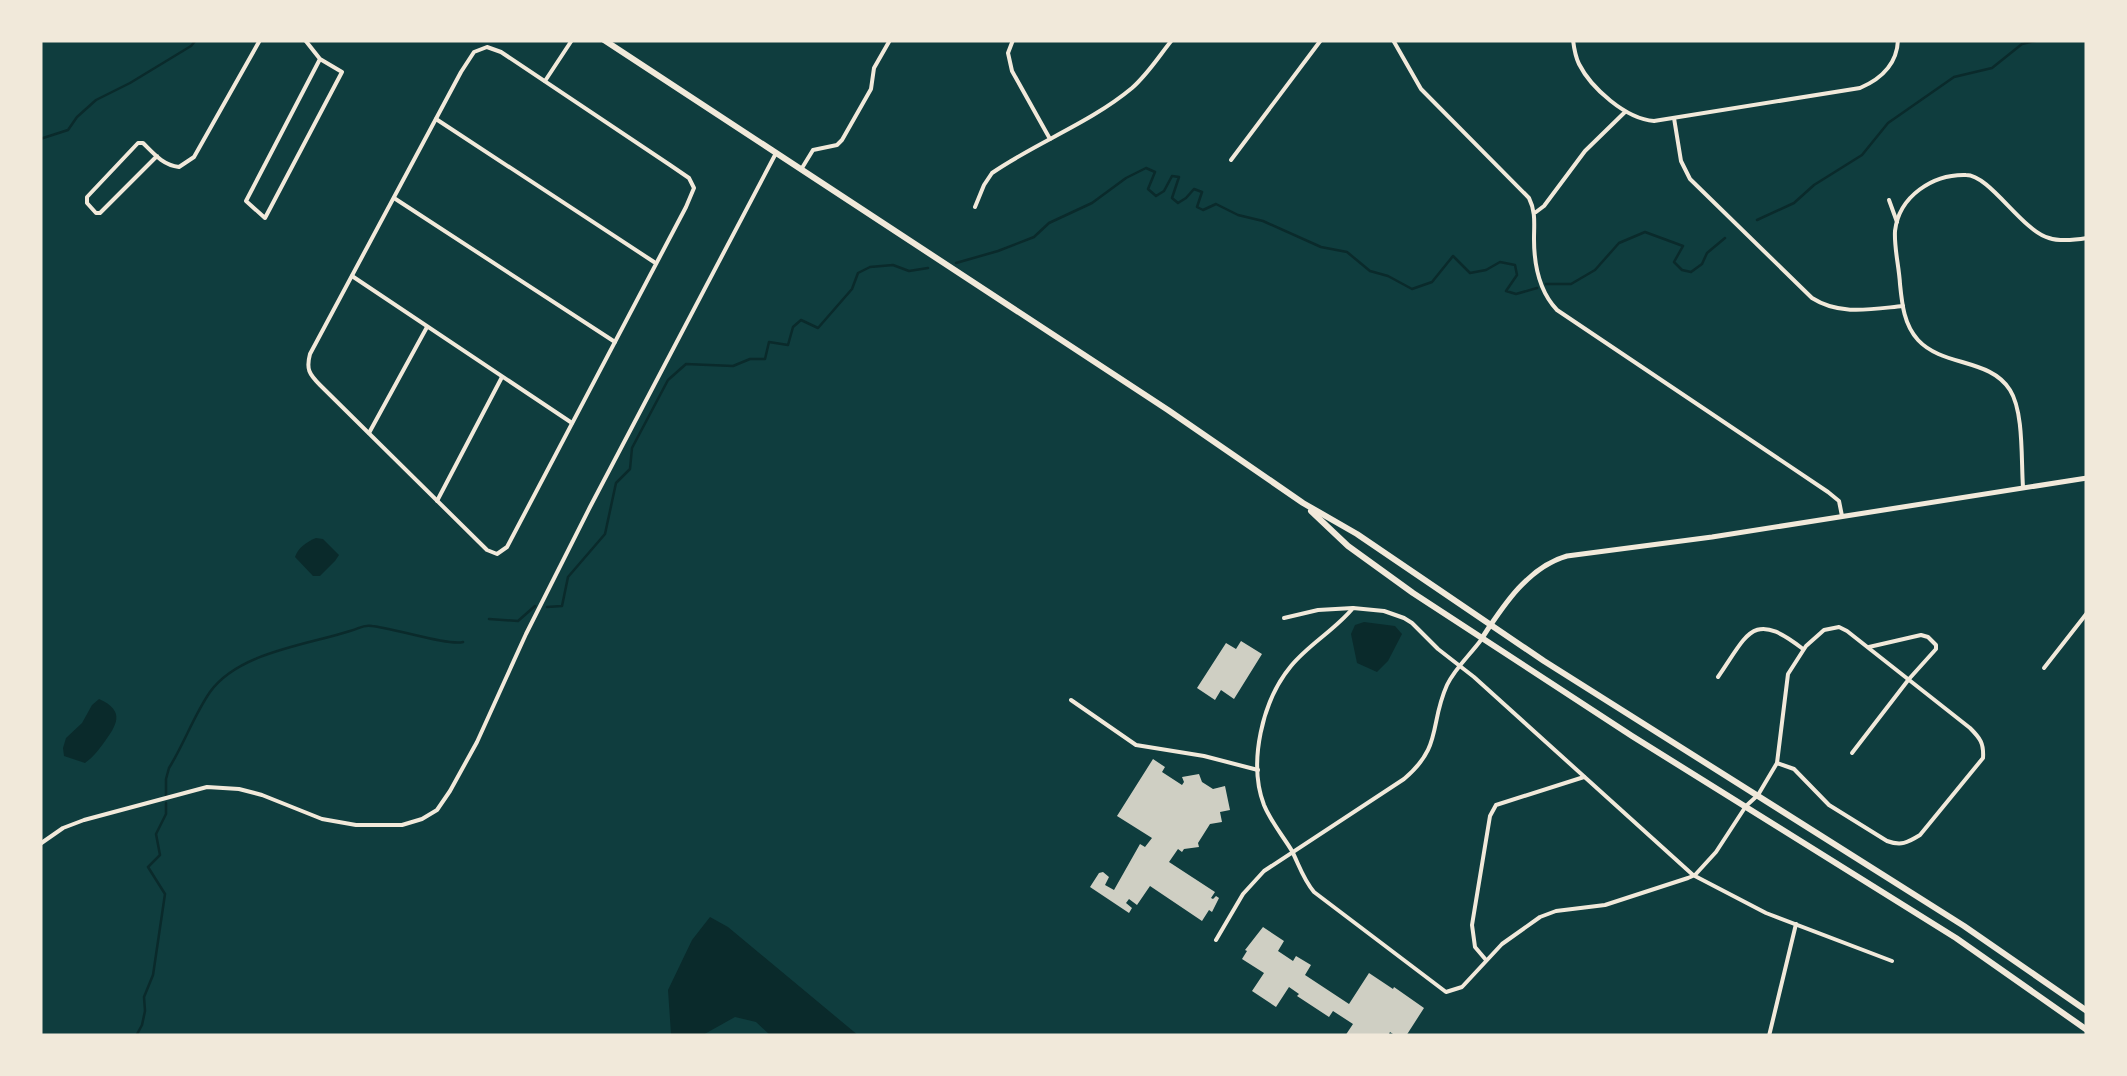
<svg xmlns="http://www.w3.org/2000/svg" width="2127" height="1076" font-family="'PT Serif',serif">
	<style>
		.water { fill: #0a2a2b }
		.lines { fill: none; stroke-linecap: round; stroke-linejoin: round }
		.stream { stroke: #0a2a2b; stroke-width: 2.5 }
		.building { fill: #cfcfc3 }
		.minor { stroke: #f1e9da; stroke-width: 4 }
		.tertiary { stroke: #f1e9da; stroke-width: 5 }
		.secondary { stroke: #f1e9da; stroke-width: 6 }
	</style>
	<rect width="100%" height="100%" fill="#0f3d3e"/>
	<g class="water">
		<path d="M316,538L323,539L339,555L335,561L320,576H313L295,557C298,548 306,542 316,538Z"/>
		<polygon points="1364,622 1395,626 1402,634 1388,661 1377,672 1357,663 1351,634 1355,625"/>
		<path d="M99,699C126,711 117,725 103,744C97,752 93,757 85,763L64,756L63,748L66,738L82,723L92,705Z"/>
		<polygon points="710,917 728,927 859,1036 771,1036 756,1022 735,1017 701,1036 671,1034 668,990 692,940"/>
	</g>
	<g class="lines">
		<g class="stream">
			<polyline points="40,139 68,130 77,117 96,100 130,83 191,46 196,40"/>
			<polyline points="1757,220 1794,203 1814,185 1862,155 1888,123 1954,77 1992,68 2022,44 2040,40"/>
			<polyline points="956,263 998,251 1034,237 1049,223 1092,203 1126,178 1146,168 1155,172 1148,189 1156,196 1164,191 1172,176 1179,177 1172,198 1178,203 1186,198 1194,189 1202,192 1197,207 1203,210 1216,204 1238,215 1263,221 1321,247 1347,252 1370,271 1388,276 1412,289 1432,282 1453,256 1470,273 1486,270 1500,262 1515,265 1517,275 1506,291 1516,294 1537,288"/>
			<polyline points="1546,284 1571,284 1595,270 1619,243 1645,232 1683,246 1674,262 1682,270 1691,272 1702,264 1707,253 1725,238"/>
			<polyline points="547,607 562,606 568,577 605,534 616,483 630,469 632,448 668,380 686,364 733,366 750,359 765,359 769,342 788,345 793,327 801,320 818,328 852,289 858,273 870,267 893,265 909,271 928,268"/>
			<polyline points="489,619 518,621 535,606"/>
			<path d="M166,796V779L169,768C184,744 194,715 210,692C239,652 307,645 350,631C359,629 363,624 372,626C393,628 448,646 463,642"/>
			<polyline points="136,1036 142,1025 145,1011 144,997 153,975 165,894 148,867 160,855 156,834 166,814 166,803"/>
		</g>
	</g>
	<g class="building">
		<polygon points="1241,641 1262,654 1234,699 1221,690 1215,700 1197,688 1226,643 1236,649"/>
		<polygon points="1153,759 1165,767 1162,772 1182,785 1184,782 1182,777 1199,774 1202,782 1213,789 1225,786 1230,810 1220,812 1222,822 1210,824 1198,843 1199,847 1184,849 1182,852 1178,849 1169,862 1215,892 1211,898 1213,899 1216,896 1219,898 1212,912 1209,910 1202,921 1150,886 1137,905 1129,899 1126,903 1132,908 1129,913 1090,887 1099,873 1103,872 1109,877 1105,885 1114,890 1140,844 1145,847 1152,838 1117,816"/>
		<polygon points="1263,927 1284,941 1278,951 1293,961 1296,956 1311,965 1305,975 1349,1004 1369,973 1393,989 1394,987 1424,1008 1406,1036 1396,1036 1390,1032 1388,1036 1345,1036 1353,1024 1333,1011 1329,1017 1297,996 1299,994 1289,987 1276,1007 1252,991 1264,973 1242,959 1247,951 1245,950"/>
	</g>
	<g class="lines">
		<g class="minor">
			<polyline points="305,40 320,59 342,72 265,218 246,201 320,59"/>
			<polyline points="1013,40 1008,53 1012,71 1050,139"/>
			<path d="M1393,40L1421,89L1529,198C1536,212 1534,224 1534,239C1534,265 1539,291 1557,310L1828,492L1839,501L1842,516"/>
			<path d="M1573,40C1574,48 1575,56 1579,64C1591,88 1626,119 1654,121L1860,88C1881,79 1897,64 1898,40"/>
			<path d="M487,47L501,52L670,165L689,178L694,188L686,207L507,547L497,554L487,550L320,385C309,374 306,369 310,354L461,72L474,52Z"/>
			<polyline points="545,81 572,40"/>
			<path d="M1674,118L1681,161L1690,179L1812,298C1840,316 1872,309 1903,306"/>
			<polyline points="436,119 654,262"/>
			<path d="M157,156L100,213H96L87,203V197L138,143H143C154,154 163,165 179,167L194,157L260,40"/>
			<polyline points="1231,160 1321,40"/>
			<polyline points="802,168 813,150 837,145 842,140 871,89 874,68 890,40"/>
			<polyline points="394,198 615,342"/>
			<polyline points="1889,200 1897,222"/>
			<path d="M975,207L984,185L992,173C1037,142 1090,123 1132,88C1148,74 1159,56 1172,40"/>
			<polyline points="1536,212 1544,206 1585,151 1625,112"/>
			<polyline points="352,276 572,423"/>
			<polyline points="369,433 427,327"/>
			<path d="M2023,487C2021,461 2024,412 2010,390C1990,358 1943,367 1918,340C1904,325 1902,304 1900,284C1899,266 1894,248 1895,231C1899,196 1933,174 1966,175C1990,175 2021,230 2049,238C2061,242 2075,240 2087,238"/>
			<polyline points="437,501 502,377"/>
			<polyline points="1284,618 1318,610 1353,608"/>
			<polyline points="2044,668 2087,613"/>
			<path d="M1718,677C1748,634 1752,609 1803,649"/>
			<polyline points="1071,700 1136,745 1204,756 1258,770"/>
			<polyline points="1852,753 1909,679 1936,649 1936,645 1928,637 1921,635 1869,647"/>
			<path d="M1777,763L1794,769L1829,805L1887,841C1901,846 1907,843 1920,835L1983,758C1984,743 1980,738 1970,728L1847,631L1839,627L1824,630L1806,646L1788,674L1777,763L1758,795L1746,806L1716,852L1695,875L1688,878L1605,905L1556,911L1540,917L1502,944L1462,987L1446,992L1314,892C1303,879 1299,865 1292,851C1283,836 1271,822 1264,805C1248,763 1262,701 1291,666C1309,644 1335,630 1353,608L1384,611L1404,618L1412,623L1438,649L1474,677L1693,875L1766,913L1892,961"/>
			<polyline points="40,844 63,828 84,820 207,787 239,789 262,795 322,819 356,825 402,825 422,819 437,810 450,791 477,742 526,634 590,507 775,155"/>
			<path d="M1216,940L1243,894L1264,871L1404,779C1443,746 1429,725 1447,685C1455,668 1470,655 1481,640"/>
			<polyline points="1486,960 1475,947 1472,925 1490,816 1496,805 1584,777"/>
			<polyline points="1769,1036 1796,924"/>
		</g>
		<path class="tertiary" d="M1482,638C1503,606 1528,567 1567,556L1712,537L2087,478"/>
		<g class="secondary">
			<polyline points="604,40 1168,410 1303,503 1357,534 1544,661 1964,926 2087,1011"/>
			<polyline points="1311,511 1348,546 1413,593 1632,736 1956,938 2087,1030"/>
		</g>
	</g>
	<rect width="2127" height="1076" fill="none" stroke="#f1e9da" stroke-width="85"/>
</svg>
